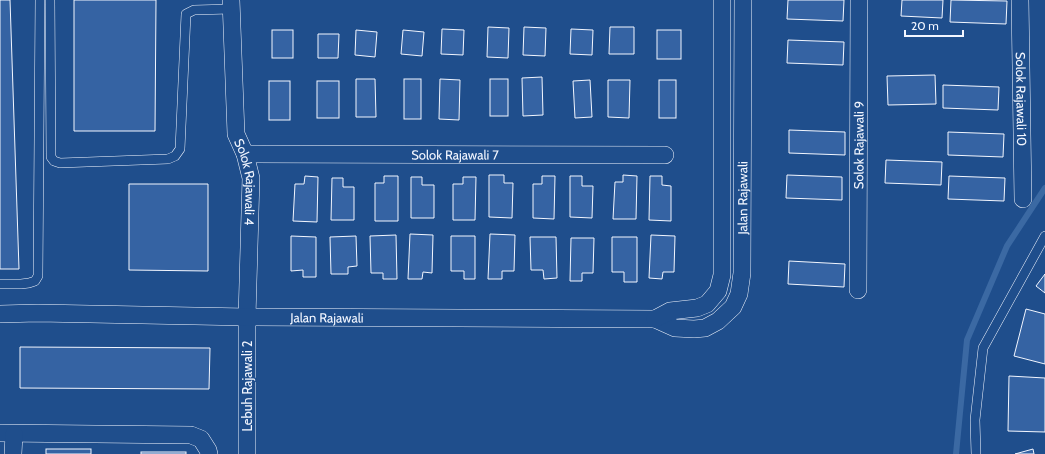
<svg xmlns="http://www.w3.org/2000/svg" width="1045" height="454" font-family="Cabin,sans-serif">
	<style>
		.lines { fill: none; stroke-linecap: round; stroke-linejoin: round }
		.stream { stroke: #3b69a3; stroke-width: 6 }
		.building { fill: #3563a3; stroke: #f2f6ff }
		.service-casing { stroke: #f2f6ff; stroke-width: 10 }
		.minor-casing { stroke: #f2f6ff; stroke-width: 18 }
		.service { stroke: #1f4e8c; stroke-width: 9 }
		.minor { stroke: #1f4e8c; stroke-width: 17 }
		.labels { text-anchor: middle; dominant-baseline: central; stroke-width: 3; stroke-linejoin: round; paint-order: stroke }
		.street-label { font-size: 13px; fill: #f2f6ff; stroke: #1f4e8c }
	</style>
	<rect width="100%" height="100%" fill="#1f4e8c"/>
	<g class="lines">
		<polyline class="stream" points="956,454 967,340 1007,246 1045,188"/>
	</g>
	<g class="building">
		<polygon points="0,0 10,0 19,269 0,269"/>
		<polygon points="74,0 156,0 155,131 74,131"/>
		<polygon points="788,0 844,0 843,21 787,19"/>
		<polygon points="902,0 943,0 942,18 901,16"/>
		<polygon points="951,0 1007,1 1006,24 950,22"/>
		<polygon points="488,27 509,28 508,58 487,57"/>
		<polygon points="524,27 546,28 545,56 523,55"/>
		<polygon points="610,27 634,27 634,54 609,54"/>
		<polygon points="442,29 464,30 463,55 441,54"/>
		<polygon points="571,29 593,30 592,55 570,54"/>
		<rect x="272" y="30" width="21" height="28"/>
		<polygon points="356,30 377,32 375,57 355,55"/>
		<polygon points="403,30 424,32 422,56 401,54"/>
		<rect x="657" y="30" width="24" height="29"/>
		<polygon points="318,34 339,34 338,58 318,58"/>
		<polygon points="788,40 844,42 843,65 787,63"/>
		<polygon points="935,75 936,104 888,105 887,76"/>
		<polygon points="542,77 543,115 523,116 522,78"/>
		<polygon points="356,79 375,79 376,117 356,117"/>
		<rect x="404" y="79" width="17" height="40"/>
		<polygon points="440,79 460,80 459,120 439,119"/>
		<rect x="490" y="79" width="18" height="37"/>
		<polygon points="590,80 592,117 575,118 573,81"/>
		<polygon points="608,80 630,80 629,118 608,117"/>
		<rect x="659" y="80" width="17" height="38"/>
		<rect x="269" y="81" width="21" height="39"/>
		<rect x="317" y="81" width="22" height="37"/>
		<polygon points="943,85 999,87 998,110 943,108"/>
		<polygon points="789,130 845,132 845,155 789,153"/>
		<polygon points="948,132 1004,134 1003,157 948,155"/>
		<polygon points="886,160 942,162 941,185 885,183"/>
		<polygon points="489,175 504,175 504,183 513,183 512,218 489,217"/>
		<polygon points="623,175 637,176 636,219 613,219 615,182 623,182"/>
		<polygon points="787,175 842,177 842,200 786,198"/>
		<polygon points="305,176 318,177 317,222 293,221 295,184 304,184"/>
		<polygon points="384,176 398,176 398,221 375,221 375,183 384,183"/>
		<polygon points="542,176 555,176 554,219 533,218 533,184 542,184"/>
		<polygon points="570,176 582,176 582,186 593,186 592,218 570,217"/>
		<polygon points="650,176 662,176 662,185 671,186 671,221 649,220"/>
		<polygon points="949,176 1005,178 1004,201 948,199"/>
		<polygon points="411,177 422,177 422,185 434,185 434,218 411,218"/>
		<polygon points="463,177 476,177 475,220 453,220 453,184 463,184"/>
		<polygon points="332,178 343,178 343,187 354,187 354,220 331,220"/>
		<polygon points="129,184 208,184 208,271 129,270"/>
		<polygon points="410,234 433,235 432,273 423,272 422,279 408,279"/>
		<polygon points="490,234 515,235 514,271 502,271 502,279 488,279"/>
		<polygon points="396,235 397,279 383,279 383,273 371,273 370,236"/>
		<polygon points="651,235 675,236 674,272 663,272 662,279 649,278"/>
		<polygon points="291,236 316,237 316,277 303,277 303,270 291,271"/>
		<polygon points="356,236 357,266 348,267 348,274 331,274 330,237"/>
		<polygon points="451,236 475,236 475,279 464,279 464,271 451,271"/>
		<polygon points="530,237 556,237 557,278 544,279 543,270 531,270"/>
		<polygon points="612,237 637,237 637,282 624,282 624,272 612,272"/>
		<polygon points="571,238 594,238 593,273 582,273 582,281 570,281"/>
		<polygon points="789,261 845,264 844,287 788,284"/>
		<polygon points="1045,274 1045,293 1036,286"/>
		<polygon points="1026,309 1045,314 1045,364 1014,356"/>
		<polygon points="20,347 210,348 209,389 20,388"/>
		<polygon points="1009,376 1045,378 1045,432 1008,431"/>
		<rect x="46" y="449" width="45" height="5"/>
		<polygon points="1033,449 1034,454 1015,454"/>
		<rect x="141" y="452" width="45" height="2"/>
	</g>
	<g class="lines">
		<defs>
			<g id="service">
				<polyline points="50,0 51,157 54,161 60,163 168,159 175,156 180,149 186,14 194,10 231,9"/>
				<polyline points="0,284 21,284 29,283 35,281 38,276 40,0"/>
				<polyline points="976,454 975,420 983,348 1045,236"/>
			</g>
			<g id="minor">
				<path id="s1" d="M231,0L236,134L245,154L251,178L247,317V454"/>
				<path id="s2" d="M1020,0L1023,199"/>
				<path id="s3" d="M245,154L665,155"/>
				<path id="s4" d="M858,290L859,0"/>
				<path id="s5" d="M0,314L38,313L247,317L655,319L675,328L694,329L705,328L718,321L733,307L739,294L742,273L743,0"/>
				<polyline points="655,319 670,311 697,308 707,304 718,291 722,275 722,0"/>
				<polyline points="0,433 191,435 201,439 208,450 209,454"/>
				<polyline points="13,454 14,434"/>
			</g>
		</defs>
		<use href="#service" class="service-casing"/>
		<use href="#minor" class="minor-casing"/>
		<use href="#service" class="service"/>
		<use href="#minor" class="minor"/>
	</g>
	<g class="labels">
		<g class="street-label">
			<text stroke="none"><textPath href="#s2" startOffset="99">Solok Rajawali 10</textPath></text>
			<text stroke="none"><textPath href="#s4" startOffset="145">Solok Rajawali 9</textPath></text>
			<text stroke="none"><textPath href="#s3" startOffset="210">Solok Rajawali 7</textPath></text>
			<text stroke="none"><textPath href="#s1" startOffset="184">Solok Rajawali 4</textPath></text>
			<text stroke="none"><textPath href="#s5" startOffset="853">Jalan Rajawali</textPath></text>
			<text stroke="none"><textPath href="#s5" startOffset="327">Jalan Rajawali</textPath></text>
			<text transform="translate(247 386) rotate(-90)">Lebuh Rajawali 2</text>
		</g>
	</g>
	<path d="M905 30v6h58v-6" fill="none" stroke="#f2f6ff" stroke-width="2"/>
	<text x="911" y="30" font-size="12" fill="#f2f6ff" stroke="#1f4e8c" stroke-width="3" paint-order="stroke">20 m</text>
</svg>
